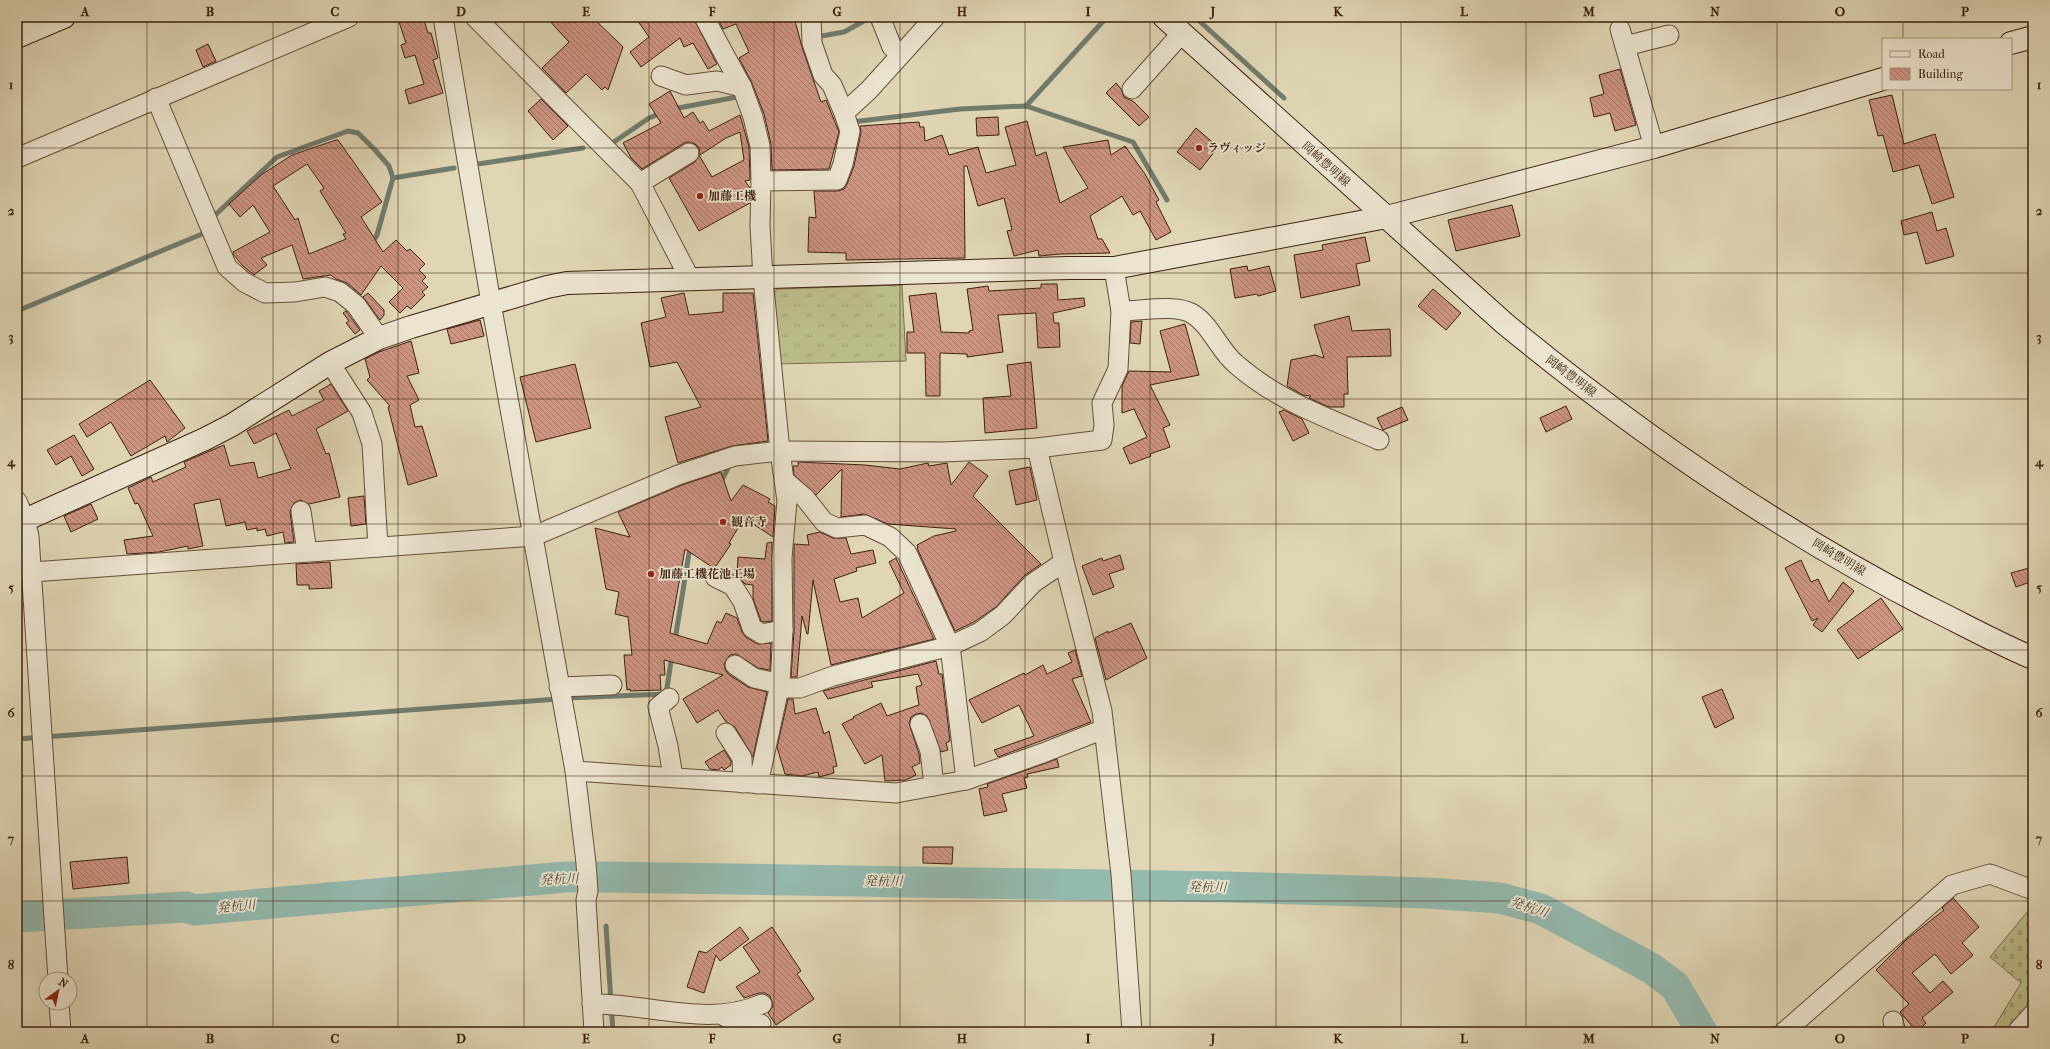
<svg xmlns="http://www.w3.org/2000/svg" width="2050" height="1049" font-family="'IM FELL French Canon','Noto Serif JP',serif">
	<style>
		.grass { fill: url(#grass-tufts); stroke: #7c6e4b }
		.cemetery { fill: url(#cemetery-stones); stroke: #7c6e4b }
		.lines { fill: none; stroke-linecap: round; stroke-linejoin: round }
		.stream { stroke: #717c6d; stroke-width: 5 }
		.river { stroke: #94b9ad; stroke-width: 31 }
		.building { fill: url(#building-back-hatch); stroke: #3d200d; fill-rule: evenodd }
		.street-casing { stroke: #664e37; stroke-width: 21 }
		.secondary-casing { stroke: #3d200d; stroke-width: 24 }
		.street { stroke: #ebe4d0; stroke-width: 19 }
		.secondary { stroke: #ebe4d0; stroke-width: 22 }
		.grid { fill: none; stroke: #3d200d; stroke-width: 1; stroke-opacity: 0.55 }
		.poi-dot { fill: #8f2418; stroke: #ebe4d0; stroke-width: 1.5 }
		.labels { text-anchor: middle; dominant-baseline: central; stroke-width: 3.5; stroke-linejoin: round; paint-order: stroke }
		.poi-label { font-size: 12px; font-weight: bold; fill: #3d200d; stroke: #ebe4d0; text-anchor: start }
		.street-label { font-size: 12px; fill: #3d200d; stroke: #ebe4d0 }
		.water-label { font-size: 13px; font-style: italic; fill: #534635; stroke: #ebe4d0 }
		.neatline { fill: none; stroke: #3d200d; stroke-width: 1.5 }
		.grid-label { font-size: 13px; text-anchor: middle; font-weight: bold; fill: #3d200d }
	</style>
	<defs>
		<pattern id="grass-tufts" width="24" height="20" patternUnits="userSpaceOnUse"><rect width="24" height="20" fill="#babc89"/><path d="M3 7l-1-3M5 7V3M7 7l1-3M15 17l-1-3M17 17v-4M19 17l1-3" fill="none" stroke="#a1a175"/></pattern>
		<pattern id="cemetery-stones" width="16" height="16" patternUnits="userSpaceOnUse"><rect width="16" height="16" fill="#babc89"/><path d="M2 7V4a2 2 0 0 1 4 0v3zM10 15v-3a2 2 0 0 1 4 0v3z" fill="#a1a175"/></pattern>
		<pattern id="building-back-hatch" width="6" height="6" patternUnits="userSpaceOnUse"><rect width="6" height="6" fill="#cd9484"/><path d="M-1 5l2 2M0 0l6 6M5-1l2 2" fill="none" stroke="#a8786a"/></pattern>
	</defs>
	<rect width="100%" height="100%" fill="#e0d6b6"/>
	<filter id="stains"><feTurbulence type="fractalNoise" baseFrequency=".005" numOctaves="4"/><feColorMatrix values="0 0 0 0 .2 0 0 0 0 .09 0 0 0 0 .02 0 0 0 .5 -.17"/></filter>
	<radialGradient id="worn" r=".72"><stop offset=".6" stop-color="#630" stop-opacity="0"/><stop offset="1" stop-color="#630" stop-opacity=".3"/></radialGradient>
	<polygon class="grass" points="902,285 906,361 777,364 771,296 777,289"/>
	<polygon class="cemetery" points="2033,905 2033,1007 2011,1032 1991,1032 2021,983 1990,957"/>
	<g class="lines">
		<g class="stream">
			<polyline points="1195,17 1284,98"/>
			<polyline points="816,37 844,32 871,17"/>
			<polyline points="1026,106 1107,17"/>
			<polyline points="673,109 737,97 741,99"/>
			<polyline points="852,122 960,109 1026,106 1133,142 1167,200"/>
			<polyline points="611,144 649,118 661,113"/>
			<polyline points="478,164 583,148"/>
			<polyline points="212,218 277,157 348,131 358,133 375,150 389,166 393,178"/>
			<polyline points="372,243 377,235 393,178 454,168"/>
			<polyline points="17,311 202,234 205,228"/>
			<polyline points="721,482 729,466 732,464"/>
			<polyline points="675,640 690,547"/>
			<polyline points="566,698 666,694 672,655"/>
			<polyline points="17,739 558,699"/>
			<polyline points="602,878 602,877"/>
			<polyline points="606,926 613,1032"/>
		</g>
		<polyline class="river" points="17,917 186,907 194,910 566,877 602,877 1227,887 1427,893 1500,898 1541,909 1651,968 1675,986 1702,1032"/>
	</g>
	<g class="building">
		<polygon points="418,17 423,17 428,33 431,33 438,58 433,60 443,93 409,104 405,90 424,84 415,55 405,58 401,45 406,43 399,22"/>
		<polygon points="546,17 592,17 623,47 608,90 605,87 602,90 586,74 566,93 542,68 569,42"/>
		<polygon points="635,17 693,17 717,64 708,69 693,43 684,47 680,38 641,67 630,52 649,37"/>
		<polygon points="717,17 794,17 802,47 821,102 826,100 839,132 829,169 772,170 771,144 764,114 752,83 739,58 749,52 736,24 723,29"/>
		<polygon points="208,44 216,61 203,67 196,50"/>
		<polygon points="1620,69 1636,125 1615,131 1610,113 1594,117 1590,98 1604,94 1599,75"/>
		<polygon points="1116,83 1121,89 1124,97 1134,102 1149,117 1139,126 1106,93"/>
		<polygon points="670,91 684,118 693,112 700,123 703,121 709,131 740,115 749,147 750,180 745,181 750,188 750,203 699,231 669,178 695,162 699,155 712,177 744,160 740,132 726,138 700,155 699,148 695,144 689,142 684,143 642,169 631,158 623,143 661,123 649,104"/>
		<polygon points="1892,95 1904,144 1935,134 1954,197 1932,204 1919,165 1893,172 1883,135 1878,136 1869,100"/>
		<polygon points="541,99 568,126 553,140 528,111"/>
		<polygon points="998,117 999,135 977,136 976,118"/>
		<polygon points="1027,121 1036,156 1046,152 1060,203 1088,188 1063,147 1108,140 1111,155 1125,146 1145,174 1159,200 1156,202 1171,232 1156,240 1140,211 1133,215 1122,196 1090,216 1098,239 1102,239 1110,253 1061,254 1039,256 1038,250 1014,256 1007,231 1012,230 1004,198 978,206 967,166 964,166 965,258 846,260 846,253 808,252 809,217 816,218 814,191 838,191 844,189 847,184 854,166 861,133 860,126 919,122 920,127 924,127 925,141 942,135 949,155 978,147 986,173 1016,165 1005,127"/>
		<polygon points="1196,128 1218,147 1200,170 1177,152"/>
		<path d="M336,140H338L382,202L361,217L383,252L396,240L407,251L410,249L425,264L419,270L426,277L422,281L428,287L422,292L425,295L411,309L407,306L400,313L389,302L403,288L381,266L361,295L347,283L336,279L331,275L303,279L292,245L261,258L267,265L254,275L243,266L233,254V252L270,232L253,205L240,217L229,204L261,175L292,155ZM307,164L324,188L320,191L346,233L343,234L346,239L309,254L298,218L295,220L273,186Z"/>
		<polygon points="1512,205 1520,236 1456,251 1448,220"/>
		<polygon points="1932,212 1937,231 1946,228 1954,256 1926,264 1917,232 1904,235 1901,221"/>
		<polygon points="1365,237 1370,261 1356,264 1360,285 1301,298 1294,255 1323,250 1322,245"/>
		<polygon points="1247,266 1248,271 1269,266 1276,291 1258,296 1257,294 1235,298 1230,269"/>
		<polygon points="1041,284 1057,284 1058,300 1084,298 1085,306 1053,313 1054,323 1059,323 1060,347 1038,348 1036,313 998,315 1003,352 967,357 967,354 940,353 940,396 926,396 925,353 907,353 907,332 914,332 909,296 936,293 941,332 969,333 969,331 973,330 967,289 988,286 989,291 1041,288"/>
		<polygon points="1433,289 1461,313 1446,330 1418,306"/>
		<polygon points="368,293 384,310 384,315 380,320 363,297"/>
		<polygon points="684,293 689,315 723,312 723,293 753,293 768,441 732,446 678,463 665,417 701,407 677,362 650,367 641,323 666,317 661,298"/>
		<polygon points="346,311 360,330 355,334 346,323 349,321 343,313"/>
		<polygon points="1349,316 1352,331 1390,329 1391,356 1347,357 1348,394 1344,394 1344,407 1329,407 1309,398 1311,396 1303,395 1287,386 1291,360 1315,355 1324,358 1314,325"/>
		<polygon points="480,320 484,336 451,344 447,329"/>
		<polygon points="1142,321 1140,344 1130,343 1131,322"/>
		<polygon points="1185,324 1199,375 1150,385 1170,425 1163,428 1170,447 1150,454 1151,456 1130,464 1123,448 1147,437 1134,409 1122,413 1122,386 1129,371 1171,372 1160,331"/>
		<polygon points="411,341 419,373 407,376 419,400 410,405 415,427 422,426 437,476 408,485 388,407 390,406 367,380 370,377 365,359 379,352"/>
		<polygon points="1031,362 1037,428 985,433 983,398 1011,396 1007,365"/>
		<polygon points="575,364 591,428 536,442 520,377"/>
		<polygon points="150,380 185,428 167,442 165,436 131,456 111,422 87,437 79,424"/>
		<polygon points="331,384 348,411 316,429 326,454 329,453 340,497 309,504 300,500 294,503 290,512 294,542 285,543 283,532 267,536 265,529 257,531 257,528 247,530 245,522 226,526 220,499 194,504 203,546 188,549 188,546 159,552 127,554 124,540 153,536 138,503 135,504 128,488 151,477 153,482 186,467 184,462 224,445 230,466 254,462 258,478 291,469 276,433 254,444 247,431 289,410 292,416 324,400 319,391"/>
		<polygon points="1566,406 1572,419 1546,432 1540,418"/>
		<polygon points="1402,407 1408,420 1383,430 1377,418"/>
		<polygon points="1284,410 1302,419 1309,433 1293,441 1279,412"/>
		<polygon points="74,435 94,469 82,476 71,456 56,465 47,450"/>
		<polygon points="798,462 865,465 900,469 928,463 929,466 947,463 951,485 969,462 988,476 973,496 1041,564 1025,575 996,607 974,622 955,631 917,548 918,547 917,545 934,536 956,531 956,529 888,524 864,514 841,517 842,469 816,495 794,475 793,466 798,466"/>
		<polygon points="1030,467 1037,500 1016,505 1009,471"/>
		<polygon points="721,472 731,501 743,485 770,499 768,502 775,506 773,537 744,518 729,543 731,544 716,566 712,567 685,549 670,633 707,644 717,621 721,623 726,613 737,618 742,632 746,637 757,644 771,643 770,670 758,668 736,654 730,655 724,664 725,669 728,674 748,687 767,692 753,757 735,727 726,722 718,710 697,723 683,699 723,675 664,660 665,675 660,675 661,690 630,691 630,689 627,690 624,655 632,655 628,617 615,614 619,592 606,589 595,528 630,537 618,512 682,485"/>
		<polygon points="364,496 366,524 351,526 348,498"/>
		<polygon points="91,504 98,519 71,532 64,516"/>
		<polygon points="820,532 833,538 846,538 851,554 873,550 876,563 856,568 857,571 834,579 840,602 858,598 862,618 904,593 889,562 896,558 934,639 831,665 813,580 808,634 807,634 802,616 797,677 791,677 794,631 794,544 809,545 807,535"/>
		<polygon points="772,542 772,621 764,622 761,621 753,598 753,585 745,584 737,576 738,557 765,559 767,543"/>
		<polygon points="1120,555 1124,569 1109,574 1114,587 1093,595 1082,566 1102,558 1103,561"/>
		<polygon points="1801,560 1811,582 1818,579 1829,602 1843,582 1854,591 1822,632 1813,625 1818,618 1812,621 1785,568"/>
		<polygon points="330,562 332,588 309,589 309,585 297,585 296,564"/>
		<polygon points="2029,568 2033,581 2016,587 2011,573"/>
		<polygon points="1881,598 1903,629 1858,659 1837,630"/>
		<polygon points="1131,623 1147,658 1106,680 1095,638 1108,631 1108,633"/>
		<polygon points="1075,650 1082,676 1072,679 1091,722 998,757 994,750 1034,736 1019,705 982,723 969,700 1024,673 1025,675 1043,665 1047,674 1072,662 1068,653"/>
		<polygon points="936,661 939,674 942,674 950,741 946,743 948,750 941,752 927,716 921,713 916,714 911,717 909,723 919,754 920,763 912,767 916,775 906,780 885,781 882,755 865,764 842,724 854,718 853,717 881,703 887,716 919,705 916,687 922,685 918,674 871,682 873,687 828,699 823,691"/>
		<polygon points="1722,689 1734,718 1715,728 1702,697"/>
		<polygon points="788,699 793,699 795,714 816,708 824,734 829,731 837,766 833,767 834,773 819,777 818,772 802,776 785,774 777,747"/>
		<polygon points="724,750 731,761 731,765 724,770 722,767 718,770 710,769 705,762"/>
		<polygon points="1057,759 1059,767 1027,774 1028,777 1024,778 1027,788 1002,794 1007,811 984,816 979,789 988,787 987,784"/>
		<polygon points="923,847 953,847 952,864 923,863"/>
		<polygon points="127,857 129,883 73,889 70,862"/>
		<polygon points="1953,898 1979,927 1962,943 1973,955 1951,974 1935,954 1912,973 1930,993 1943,981 1953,992 1922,1018 1926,1023 1917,1032 1900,1012 1909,1004 1876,970 1906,940 1944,910 1942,908"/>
		<polygon points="740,927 749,939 720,961 716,955 704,993 687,987 699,951 706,953"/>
		<polygon points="772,927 801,971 797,974 814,999 776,1025 768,1013 773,1006 770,996 765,993 759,993 744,998 736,987 760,972 743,947"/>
	</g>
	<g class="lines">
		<defs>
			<g id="street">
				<polyline points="443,17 491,303 575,771 586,863 588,891 586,900 594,1032"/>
				<polyline points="475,17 640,183 690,279"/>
				<polyline points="704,17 742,87 753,117 760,146 761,181 760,226 763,278 780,451 787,501 782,558 783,630 780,684 758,784"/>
				<polyline points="880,17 892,47 901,54"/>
				<polyline points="1620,29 1654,147"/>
				<polyline points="1625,46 1669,35"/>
				<polyline points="661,76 686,85 717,81 742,87"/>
				<polyline points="1132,89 1182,33"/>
				<polyline points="156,98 227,267 244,282 265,293 295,292 325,287 340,292 356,305 379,338"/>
				<polyline points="844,113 869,90 935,17"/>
				<polyline points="17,158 349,17"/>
				<polyline points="761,181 837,180 843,164 850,131 844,113 832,85 823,75 812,43 811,17"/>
				<polyline points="640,183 689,153"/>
				<path d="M1121,311C1140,311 1175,304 1191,313C1211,324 1219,351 1237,365C1278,401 1330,419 1379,440"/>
				<polyline points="330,363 362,413 372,444 378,547"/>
				<polyline points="1037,448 1064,562 1102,711 1121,874 1132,1032"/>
				<polyline points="785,481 805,498 824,522 837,528 865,525 890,537 907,553 950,646 966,780"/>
				<polyline points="17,501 25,520 29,536 58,979"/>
				<polyline points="301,511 307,552"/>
				<polyline points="32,572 534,536 678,475 735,456 780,451 943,452 1037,448 1102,440 1104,425 1102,403 1118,369 1121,311 1114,268"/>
				<polyline points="715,577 733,586 743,602 752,628 762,634 783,630"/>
				<polyline points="735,665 754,678 780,684"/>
				<polyline points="559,687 612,685"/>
				<polyline points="779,688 800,688 833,676 950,646 980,632 1003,615 1033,583 1064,562"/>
				<polyline points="669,698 658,707 668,746 673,777"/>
				<polyline points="920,724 930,751 934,786"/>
				<polyline points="726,733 742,758 743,783"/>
				<polyline points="575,771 896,793 966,780 1043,753 1104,729"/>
				<polyline points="59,1003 61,1032"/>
				<path d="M592,1004C648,1003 708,1028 762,1004"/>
				<polyline points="724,1016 742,1025 761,1024"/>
				<polyline points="1893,1021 1896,1032"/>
				<polyline points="1784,1032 1952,885 1990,874 2033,890"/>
				<polyline points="2017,1032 2033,1014"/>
			</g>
			<g id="secondary">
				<path d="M1164,17L1504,323C1635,431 1777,529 1928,607C1963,624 1997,643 2033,658"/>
				<polyline points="17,37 64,17"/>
				<polyline points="2011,43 2033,37"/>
				<polyline points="17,525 25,520 205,439 232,425 330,363 379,338 411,327 547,287 567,283 1068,268 1114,268 1387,217 1654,147 1883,79"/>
			</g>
		</defs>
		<use href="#street" class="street-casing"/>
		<use href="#secondary" class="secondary-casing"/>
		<use href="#street" class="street"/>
		<use href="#secondary" class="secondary"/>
	</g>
	<path class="grid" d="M147,17V1032M273,17V1032M398,17V1032M524,17V1032M649,17V1032M774,17V1032M900,17V1032M1025,17V1032M1150,17V1032M1276,17V1032M1401,17V1032M1526,17V1032M1652,17V1032M1777,17V1032M1903,17V39M1903,89V1032M17,148H2033M17,273H2033M17,399H2033M17,524H2033M17,650H2033M17,776H2033M17,901H2033"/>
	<g class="poi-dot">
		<circle cx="1199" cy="148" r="4"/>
		<circle cx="700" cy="196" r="4"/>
		<circle cx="723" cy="522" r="4"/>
		<circle cx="651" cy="574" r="4"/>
	</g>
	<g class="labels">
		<g class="poi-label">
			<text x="1207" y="148">ラヴィッジ</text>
			<text x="708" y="196">加藤工機</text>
			<text x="731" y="522">観音寺</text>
			<text x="659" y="574">加藤工機花池工場</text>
		</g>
		<g class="street-label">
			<text transform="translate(1326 164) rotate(42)">岡崎豊明線</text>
			<text transform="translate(1571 376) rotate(37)">岡崎豊明線</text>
			<text transform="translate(1839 557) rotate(31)">岡崎豊明線</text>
		</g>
		<g class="water-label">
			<text transform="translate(559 879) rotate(-3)">発杭川</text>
			<text transform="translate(883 881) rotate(1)">発杭川</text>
			<text transform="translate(1207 887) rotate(1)">発杭川</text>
			<text transform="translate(236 906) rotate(-5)">発杭川</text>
			<text transform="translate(1529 907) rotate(19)">発杭川</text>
		</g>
	</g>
	<rect width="2050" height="1049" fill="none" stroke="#e0d6b6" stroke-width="44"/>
	<rect x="1882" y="38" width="130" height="52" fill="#ebe4d0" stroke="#a59682"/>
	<rect x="1890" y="51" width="20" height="6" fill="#ebe4d0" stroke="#a59682"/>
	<text x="1918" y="58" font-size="12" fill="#3d200d">Road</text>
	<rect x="1890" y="68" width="20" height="12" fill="url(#building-back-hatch)" stroke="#a59682"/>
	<text x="1918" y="78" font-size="12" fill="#3d200d">Building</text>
	<g transform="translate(58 991) rotate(33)"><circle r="19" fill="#ebe4d0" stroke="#a59682"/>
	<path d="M0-3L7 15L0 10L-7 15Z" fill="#8f2418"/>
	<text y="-6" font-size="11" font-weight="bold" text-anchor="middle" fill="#3d200d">N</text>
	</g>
	<rect x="22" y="22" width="2006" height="1005" class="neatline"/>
	<g class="grid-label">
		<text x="85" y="16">A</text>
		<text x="210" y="16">B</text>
		<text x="335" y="16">C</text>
		<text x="461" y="16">D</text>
		<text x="586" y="16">E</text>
		<text x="712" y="16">F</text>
		<text x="837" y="16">G</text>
		<text x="962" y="16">H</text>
		<text x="1088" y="16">I</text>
		<text x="1213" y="16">J</text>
		<text x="1338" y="16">K</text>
		<text x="1464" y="16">L</text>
		<text x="1589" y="16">M</text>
		<text x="1715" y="16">N</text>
		<text x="1840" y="16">O</text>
		<text x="1965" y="16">P</text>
		<text x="11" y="89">1</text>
		<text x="2039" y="89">1</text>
		<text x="11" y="215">2</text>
		<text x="2039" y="215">2</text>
		<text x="11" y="341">3</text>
		<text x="2039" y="341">3</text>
		<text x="11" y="466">4</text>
		<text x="2039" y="466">4</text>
		<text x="11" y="592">5</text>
		<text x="2039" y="592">5</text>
		<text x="11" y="717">6</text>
		<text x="2039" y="717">6</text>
		<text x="11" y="843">7</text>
		<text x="2039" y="843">7</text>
		<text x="11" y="969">8</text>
		<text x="2039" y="969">8</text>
		<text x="85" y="1043">A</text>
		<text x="210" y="1043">B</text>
		<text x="335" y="1043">C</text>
		<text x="461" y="1043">D</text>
		<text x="586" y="1043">E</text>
		<text x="712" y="1043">F</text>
		<text x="837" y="1043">G</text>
		<text x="962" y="1043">H</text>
		<text x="1088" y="1043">I</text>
		<text x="1213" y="1043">J</text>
		<text x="1338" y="1043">K</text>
		<text x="1464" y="1043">L</text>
		<text x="1589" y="1043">M</text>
		<text x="1715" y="1043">N</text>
		<text x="1840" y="1043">O</text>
		<text x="1965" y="1043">P</text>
	</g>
	<rect width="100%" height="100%" filter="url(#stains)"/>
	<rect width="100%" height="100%" fill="url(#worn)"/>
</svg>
